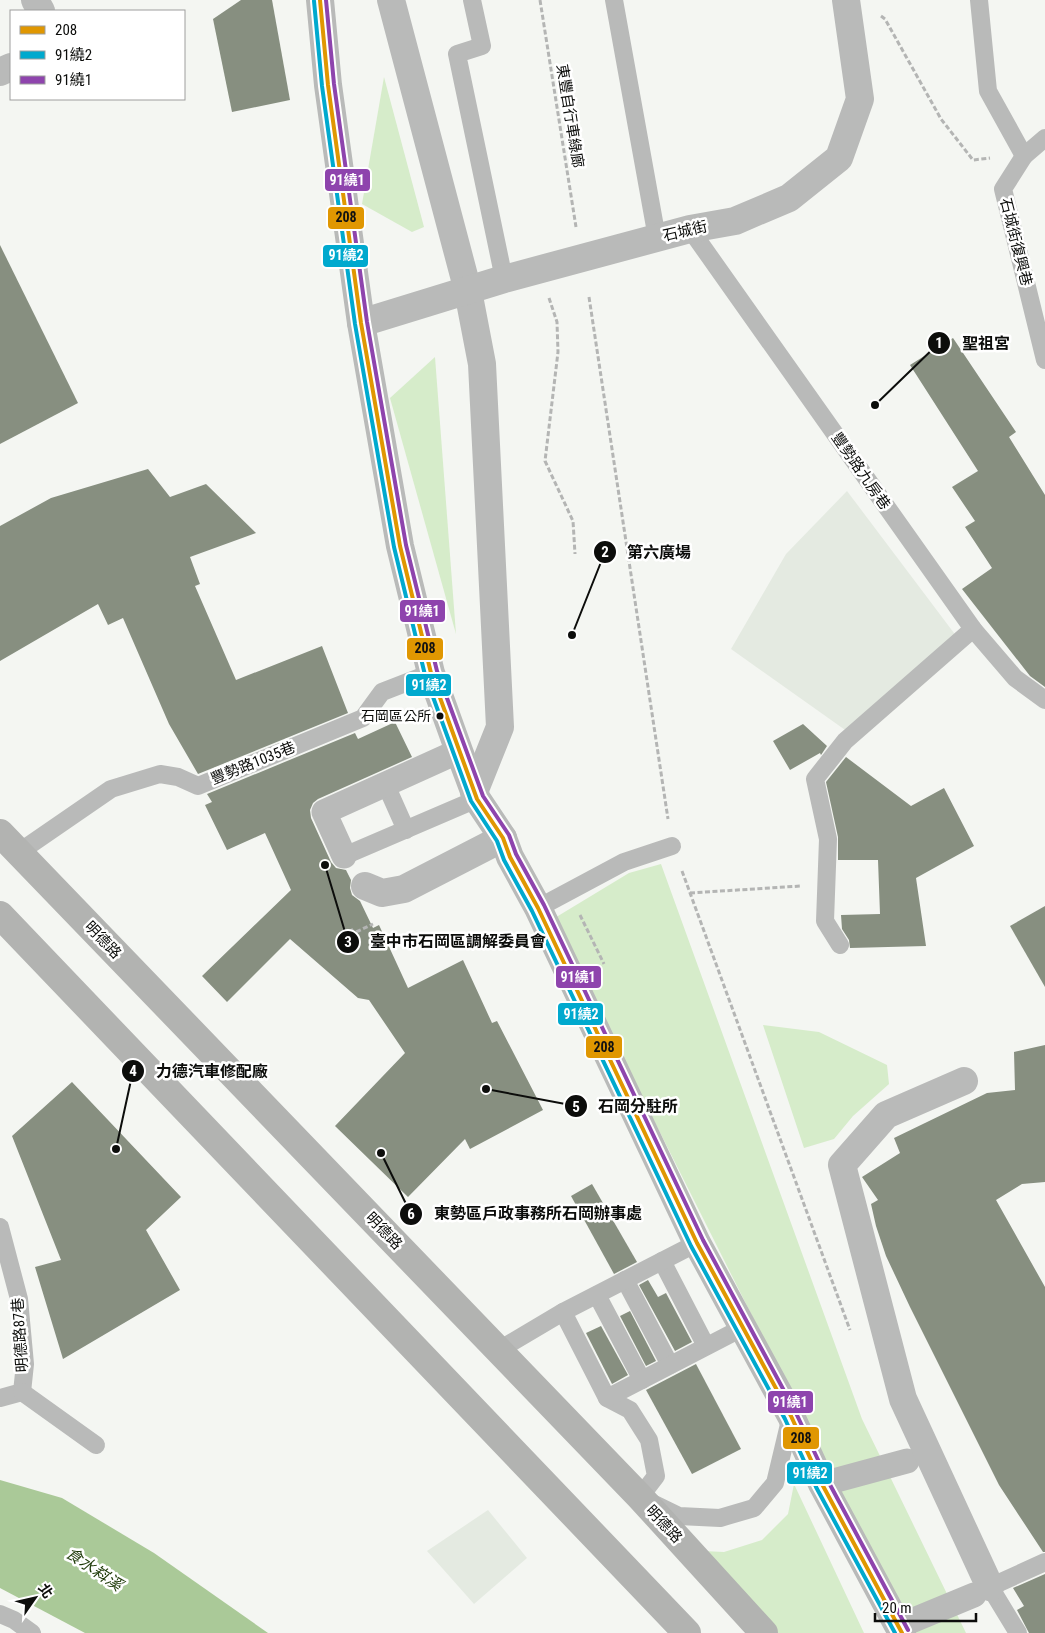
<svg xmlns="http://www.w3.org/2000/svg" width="1045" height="1633" font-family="'Roboto Condensed','Noto Sans TC',sans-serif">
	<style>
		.built { fill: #e4eae1 }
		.green { fill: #d6ecca }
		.water { fill: #aac998 }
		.building { fill: #878f80 }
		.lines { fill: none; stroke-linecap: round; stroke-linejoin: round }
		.path { stroke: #b4b5b4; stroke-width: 3; stroke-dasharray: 5 2.5; stroke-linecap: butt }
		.service { stroke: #b9bab9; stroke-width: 18 }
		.pedestrian { stroke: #b9bab9; stroke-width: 25 }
		.minor { stroke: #b9bab9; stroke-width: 28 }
		.tertiary { stroke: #b9bab9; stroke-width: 28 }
		.primary { stroke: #b2b3b1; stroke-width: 28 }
		.bus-1-casing { stroke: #fff; stroke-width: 8 }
		.bus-2-casing { stroke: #fff; stroke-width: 8 }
		.bus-3-casing { stroke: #fff; stroke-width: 8 }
		.bus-1 { stroke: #e09701; stroke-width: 4 }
		.bus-2 { stroke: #00a9ce; stroke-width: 4 }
		.bus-3 { stroke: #8e44ad; stroke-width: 4 }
		.bus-dot { fill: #0c0d0b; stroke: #fff; stroke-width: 2 }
		.labels { text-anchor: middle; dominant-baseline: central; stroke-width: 5; stroke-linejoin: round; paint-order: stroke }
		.bus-label { font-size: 14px; fill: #0c0d0b; stroke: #fff; text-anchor: end }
		.street-label { font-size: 15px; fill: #0c0d0b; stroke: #fff }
		.water-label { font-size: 16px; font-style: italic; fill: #1f3b09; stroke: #fff }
		.leader { fill: none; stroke: #0c0d0b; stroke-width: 2 }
		.callout-dot { fill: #0c0d0b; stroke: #fff; stroke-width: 2 }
		.mark-label { font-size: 15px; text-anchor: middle; font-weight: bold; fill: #fff }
		.callout-label { font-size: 16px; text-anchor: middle; font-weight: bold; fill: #0c0d0b; stroke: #fff; stroke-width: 5; stroke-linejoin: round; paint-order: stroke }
		.line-badge { stroke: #fff; stroke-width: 2 }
		.badge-label { font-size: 14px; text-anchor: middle; font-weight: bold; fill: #fff }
		.pale-badge-label { font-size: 14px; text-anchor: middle; font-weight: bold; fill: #111 }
	</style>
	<rect width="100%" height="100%" fill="#f4f6f2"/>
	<g class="built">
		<polygon points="847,491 957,637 848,732 731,649 786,554"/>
		<polygon points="488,1510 527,1558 474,1604 427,1551"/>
	</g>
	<g class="green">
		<polygon points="384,77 424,227 412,232 362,204"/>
		<polygon points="435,357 456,634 390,398"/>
		<polygon points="661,864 862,1419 966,1633 911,1633 553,919 629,873"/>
		<polygon points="763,1025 819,1032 887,1065 889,1084 853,1116 834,1139 804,1148"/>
		<polygon points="794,1484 864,1633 763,1633 682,1550 724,1552 762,1540 788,1514"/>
	</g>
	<polygon class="water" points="0,1480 62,1498 154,1553 268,1633 85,1633 0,1588"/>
	<g class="building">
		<polygon points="241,0 272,0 290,100 232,112 213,19"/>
		<polygon points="0,245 78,403 0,444"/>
		<polygon points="953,338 1016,432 1009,437 1045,495 1045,687 1030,676 962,589 992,568 965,527 975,521 952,487 978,471 910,365"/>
		<polygon points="148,469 170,497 206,484 256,533 190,557 200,584 195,586 236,680 322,646 348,713 198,774 169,724 123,618 108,625 98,604 0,661 0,526 51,498"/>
		<polygon points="395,722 412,757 318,799 313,803 310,810 311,818 331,862 336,868 346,870 351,880 350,888 352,895 360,901 373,928 379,925 408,988 463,960 492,1023 497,1021 543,1110 470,1149 465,1139 408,1197 335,1126 405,1053 369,1000 358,998 290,939 227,1002 202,976 291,890 265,833 227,850 205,805 212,802 207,794 355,733 358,739"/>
		<polygon points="803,724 827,746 821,755 820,753 790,770 773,741"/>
		<polygon points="846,757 911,806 944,788 974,846 916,878 926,946 850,948 849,940 842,929 841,915 880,914 878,860 838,860 838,837 826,782"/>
		<polygon points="1045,906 1045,987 1010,926"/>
		<polygon points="1045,1045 1045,1182 1022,1184 996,1200 1045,1287 1045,1552 1043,1552 999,1485 910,1307 886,1256 876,1226 871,1204 878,1200 862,1177 900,1153 894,1138 987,1093 1015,1090 1014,1052"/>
		<polygon points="72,1082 181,1197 146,1230 180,1290 63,1359 35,1267 61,1260 12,1136"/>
		<polygon points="592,1184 637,1262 614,1274 571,1196"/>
		<polygon points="648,1280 658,1297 666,1293 692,1342 675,1351 639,1285"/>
		<polygon points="630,1311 656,1361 646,1366 620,1316"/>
		<polygon points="601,1326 628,1375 612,1384 586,1333"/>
		<polygon points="696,1364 741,1449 692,1474 646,1390"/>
		<polygon points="1045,1574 1045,1633 1029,1633 1017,1610 1024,1606 1013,1588"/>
	</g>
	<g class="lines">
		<g class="path">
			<polyline points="540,0 576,227"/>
			<polyline points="881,16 885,19 941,119 973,160 990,158"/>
			<polyline points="589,297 668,819"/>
			<polyline points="549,298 557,322 558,352 545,461 573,521 575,554"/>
			<polyline points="682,871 850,1330"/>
			<polyline points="690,893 801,886"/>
			<polyline points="580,915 604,964"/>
			<polyline points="351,929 354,933 373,924"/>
		</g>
		<g class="service">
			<polyline points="472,0 482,46 457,54 504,279"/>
			<polyline points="614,0 657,238"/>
			<polyline points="979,0 988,91 1024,156"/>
			<polyline points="1045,138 1024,156 1003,189 1045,360"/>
			<polyline points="690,229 973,629 1015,678 1045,700"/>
			<polyline points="386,785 406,830"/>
			<polyline points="18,853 111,789 160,774 178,777 198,786 363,718 382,692 431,673"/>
			<polyline points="344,856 477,799"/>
			<polyline points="538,908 624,862 672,846"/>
			<polyline points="840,945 825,921 828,839 815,779 845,741 973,629"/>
			<polyline points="0,1227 19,1299 25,1364 22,1392 0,1398"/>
			<polyline points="662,1261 706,1346"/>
			<polyline points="625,1280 670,1365"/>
			<polyline points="597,1295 642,1380"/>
			<polyline points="563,1312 607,1398 630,1410 649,1440 656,1476 640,1497 679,1516 720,1518 754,1508 775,1483 791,1416"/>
			<polyline points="499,1350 563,1312 697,1243"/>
			<polyline points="22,1392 96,1445"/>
			<polyline points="607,1398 744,1327"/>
			<polyline points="0,1614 14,1620 32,1633"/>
			<polyline points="1018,1633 990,1587 1045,1562"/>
		</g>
		<g class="pedestrian">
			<polyline points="344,856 324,812 459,751"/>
			<polyline points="822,1484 907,1461"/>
			<polyline points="899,1626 974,1595"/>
		</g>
		<g class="minor">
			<polyline points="35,0 41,11"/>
			<polyline points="0,72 11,67"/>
			<polyline points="365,886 382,893 404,889 503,838"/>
			<polyline points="964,1081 886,1115 842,1165 903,1399 990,1587"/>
		</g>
		<g class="tertiary">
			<polyline points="320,0 328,85 361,323 400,546 431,673 459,751 477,799 503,838 510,857 538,908 697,1243 791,1416 822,1484 902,1633"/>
			<polyline points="391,0 468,291 482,364 500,727 474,792"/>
			<polyline points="361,323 504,279 690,229 735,221 789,198 839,158 860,99 846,0"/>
		</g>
		<g class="primary">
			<polyline points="0,833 640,1497 764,1633"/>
			<polyline points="0,915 687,1633"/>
		</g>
		<defs>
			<polyline id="bus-1" points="320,0 328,85 361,323 400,546 431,673 477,799 503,838 510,857 538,908 697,1243 791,1416 822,1484 902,1633"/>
			<polyline id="bus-2" points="314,1 322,86 355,324 394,547 425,675 471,801 497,841 504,860 532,911 691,1246 785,1419 816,1487 895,1633"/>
			<polyline id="bus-3" points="326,0 334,84 367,322 406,545 437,671 483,796 509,835 516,854 544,905 703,1240 796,1413 828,1481 908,1630"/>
		</defs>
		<use href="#bus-1" class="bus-1-casing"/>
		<use href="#bus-2" class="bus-2-casing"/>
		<use href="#bus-3" class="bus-3-casing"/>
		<use href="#bus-1" class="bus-1"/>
		<use href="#bus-2" class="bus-2"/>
		<use href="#bus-3" class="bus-3"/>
	</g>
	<circle class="bus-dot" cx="440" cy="716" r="4.5"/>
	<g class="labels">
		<g class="bus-label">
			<text x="431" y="716">石岡區公所</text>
		</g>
		<g class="street-label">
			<text transform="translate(570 116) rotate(81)">東豐自行車綠廊</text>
			<text transform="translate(685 231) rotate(-13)">石城街</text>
			<text transform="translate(1016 242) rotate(76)">石城街復興巷</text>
			<text transform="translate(861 471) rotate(55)">豐勢路九房巷</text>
			<text transform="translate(253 763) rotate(-22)">豐勢路1035巷</text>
			<text transform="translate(103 940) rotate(46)">明德路</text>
			<text transform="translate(384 1231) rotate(46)">明德路</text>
			<text transform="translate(20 1335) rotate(-94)">明德路87巷</text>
			<text transform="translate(664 1524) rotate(47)">明德路</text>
		</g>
		<g class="water-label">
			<text transform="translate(94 1569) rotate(34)">食水嵙溪</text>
		</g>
	</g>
	<path class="leader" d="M875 405L939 343M572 635L605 552M325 865L348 942M116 1149L133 1071M486 1089L576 1106M381 1153L411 1214"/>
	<g class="callout-dot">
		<circle cx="875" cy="405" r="5"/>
		<circle cx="572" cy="635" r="5"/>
		<circle cx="325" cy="865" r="5"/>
		<circle cx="116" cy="1149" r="5"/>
		<circle cx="486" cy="1089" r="5"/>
		<circle cx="381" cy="1153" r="5"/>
		<circle cx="939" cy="343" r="12"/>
		<circle cx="605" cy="552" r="12"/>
		<circle cx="348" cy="942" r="12"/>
		<circle cx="133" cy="1071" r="12"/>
		<circle cx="576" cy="1106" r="12"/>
		<circle cx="411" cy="1214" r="12"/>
	</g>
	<g class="mark-label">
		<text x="939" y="348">1</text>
		<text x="605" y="557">2</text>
		<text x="348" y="947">3</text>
		<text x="133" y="1076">4</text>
		<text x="576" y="1112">5</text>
		<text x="411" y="1219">6</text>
	</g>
	<g class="callout-label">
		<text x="986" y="349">聖祖宮</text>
		<text x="659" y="558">第六廣場</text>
		<text x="458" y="947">臺中市石岡區調解委員會</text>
		<text x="212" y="1077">力德汽車修配廠</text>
		<text x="638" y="1112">石岡分駐所</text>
		<text x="538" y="1219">東勢區戶政事務所石岡辦事處</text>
	</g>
	<g class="line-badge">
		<rect x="324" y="168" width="47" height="24" rx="5" fill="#8e44ad"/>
		<rect x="327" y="206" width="38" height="24" rx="5" fill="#e09701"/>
		<rect x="322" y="244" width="47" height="24" rx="5" fill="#00a9ce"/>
		<rect x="399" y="599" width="47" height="24" rx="5" fill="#8e44ad"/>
		<rect x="406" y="637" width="38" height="24" rx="5" fill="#e09701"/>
		<rect x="405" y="673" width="47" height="24" rx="5" fill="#00a9ce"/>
		<rect x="555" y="965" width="47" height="24" rx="5" fill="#8e44ad"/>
		<rect x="557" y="1002" width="47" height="24" rx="5" fill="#00a9ce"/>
		<rect x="585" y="1035" width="38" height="24" rx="5" fill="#e09701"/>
		<rect x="767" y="1390" width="47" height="24" rx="5" fill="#8e44ad"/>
		<rect x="782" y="1426" width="38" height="24" rx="5" fill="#e09701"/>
		<rect x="786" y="1461" width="47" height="24" rx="5" fill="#00a9ce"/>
	</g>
	<g class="badge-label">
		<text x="347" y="185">91繞1</text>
		<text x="346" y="260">91繞2</text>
		<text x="422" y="616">91繞1</text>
		<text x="429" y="690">91繞2</text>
		<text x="578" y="982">91繞1</text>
		<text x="581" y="1019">91繞2</text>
		<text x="790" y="1407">91繞1</text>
		<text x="810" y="1478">91繞2</text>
	</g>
	<g class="pale-badge-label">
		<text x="346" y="222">208</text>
		<text x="425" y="653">208</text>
		<text x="604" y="1052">208</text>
		<text x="801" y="1443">208</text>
	</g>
	<rect x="10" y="10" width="175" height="90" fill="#ffffff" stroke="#9e9e9d"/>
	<rect x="20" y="26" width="25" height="8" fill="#e09701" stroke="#9e9e9d"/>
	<text x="55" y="35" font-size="15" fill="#0c0d0b">208</text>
	<rect x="20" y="51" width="25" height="8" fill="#00a9ce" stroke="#9e9e9d"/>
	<text x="55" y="60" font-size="15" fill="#0c0d0b">91繞2</text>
	<rect x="20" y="76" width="25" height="8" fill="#8e44ad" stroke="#9e9e9d"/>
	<text x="55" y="85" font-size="15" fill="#0c0d0b">91繞1</text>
	<g transform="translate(35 1598) rotate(56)" stroke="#ffffff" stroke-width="4" paint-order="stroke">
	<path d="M0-4L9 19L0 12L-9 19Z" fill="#0c0d0b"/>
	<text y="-8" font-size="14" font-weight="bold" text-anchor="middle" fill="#0c0d0b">北</text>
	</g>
	<path d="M875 1613v8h101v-8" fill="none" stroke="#0c0d0b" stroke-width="2.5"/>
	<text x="882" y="1613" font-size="15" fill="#0c0d0b" stroke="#ffffff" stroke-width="4" paint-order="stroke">20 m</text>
</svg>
